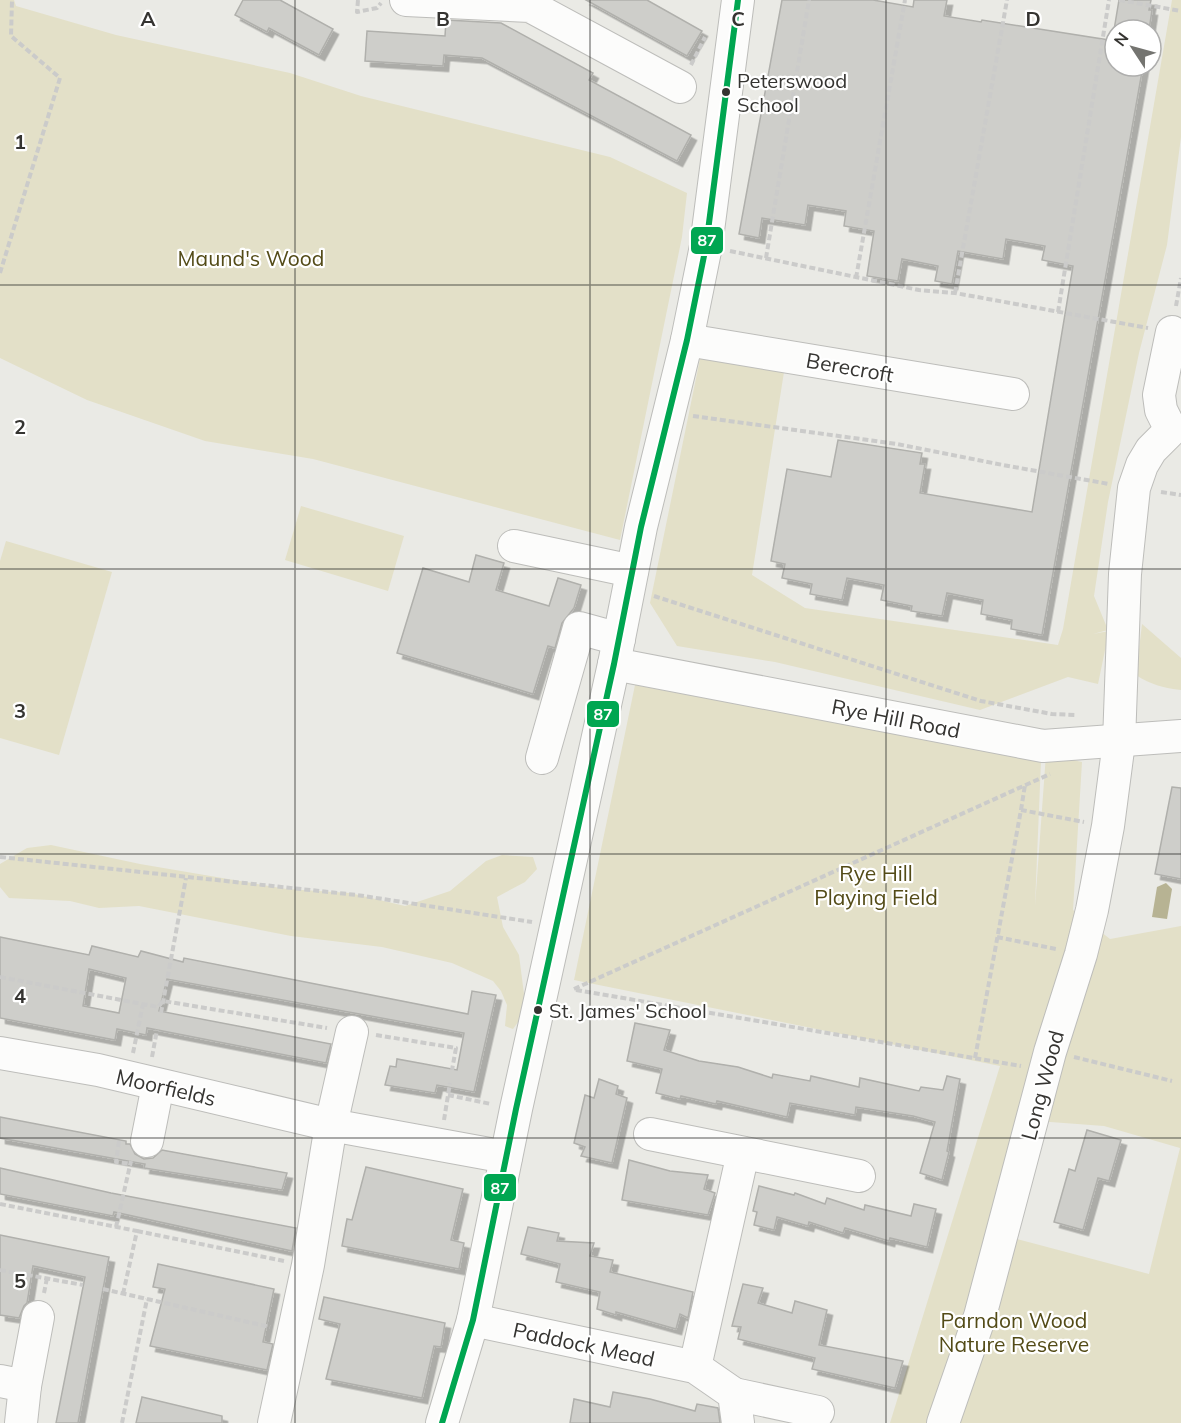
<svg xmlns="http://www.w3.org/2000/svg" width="1181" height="1423" font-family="Mulish,sans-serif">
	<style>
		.green { fill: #e3e0c8; fill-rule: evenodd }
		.water { fill: #b7b393 }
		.building { fill: #cececa; stroke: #b0b0ac; stroke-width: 1.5; fill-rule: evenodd; filter: url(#shadow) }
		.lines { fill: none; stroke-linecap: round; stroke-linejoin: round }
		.minor-casing { stroke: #bdbdba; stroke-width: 34 }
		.path { stroke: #cbcbca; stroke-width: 4; stroke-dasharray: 6 3; stroke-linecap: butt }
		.minor { stroke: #fcfcfb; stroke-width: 32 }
		.bus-1-casing { stroke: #fff; stroke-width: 10 }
		.bus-1 { stroke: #00a651; stroke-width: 6 }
		.grid { fill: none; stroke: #353431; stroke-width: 1.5; stroke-opacity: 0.55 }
		.bus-dot { fill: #353431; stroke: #fff; stroke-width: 2 }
		.labels { text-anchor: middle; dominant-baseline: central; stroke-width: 4.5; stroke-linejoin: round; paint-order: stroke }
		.bus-label { font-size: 20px; fill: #353431; stroke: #fff; text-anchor: start }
		.park-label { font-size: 21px; fill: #534b17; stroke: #fff }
		.street-label { font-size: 21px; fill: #353431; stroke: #fff }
		.grid-label { font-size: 20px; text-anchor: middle; font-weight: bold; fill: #353431; stroke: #fff; stroke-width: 4.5; stroke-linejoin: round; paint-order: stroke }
		.line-badge { stroke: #fff; stroke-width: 2 }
		.badge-label { font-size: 16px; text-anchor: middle; font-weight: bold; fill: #fff }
	</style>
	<defs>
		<filter id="shadow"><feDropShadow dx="5.5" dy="5.5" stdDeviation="0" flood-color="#0004"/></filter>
	</defs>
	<rect width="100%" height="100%" fill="#eaeae5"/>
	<g class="green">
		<polygon points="0,0 14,0 16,6 116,35 290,73 361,96 610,157 687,193 682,237 620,540 313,459 205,441 87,400 0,358"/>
		<polygon points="1172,0 1181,0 1181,137 1167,245 1139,353 1108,502 1094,596 1108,630 1093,634 1109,631 1098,684 1068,677 980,710 775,662 677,646 650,603 701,354 784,372 752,575 805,608 1058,645 1063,629"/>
		<polygon points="301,506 404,536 388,591 285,560"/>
		<polygon points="6,541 112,572 59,755 0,738 0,561"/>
		<path d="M1142,624L1181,658V690C1164,688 1151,685 1136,675Z"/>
		<path d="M635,685L1041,761L1035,906L1046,754L1082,762L1073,910L1110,939L1181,926V1423H890L1000,1066L574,980ZM1037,1121L1104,1126L1180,1148L1149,1274L1006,1236Z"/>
		<polygon points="51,845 140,864 287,889 350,893 405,906 450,891 486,861 502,855 533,857 537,869 525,882 497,897 503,927 519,955 524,994 521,1018 513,1029 505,1026 507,1005 501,991 493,981 452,963 382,947 291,936 139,906 99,908 70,901 9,898 0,887 0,864 27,848"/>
	</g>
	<polygon class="water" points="1166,883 1172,889 1167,919 1152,917 1157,887"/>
	<g class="building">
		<polygon points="243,0 280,0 333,29 319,55 269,28 267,32 235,15"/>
		<polygon points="586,0 647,0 702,31 687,56"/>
		<polygon points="782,0 873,0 913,7 914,0 947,0 944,16 981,22 982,20 1115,41 1115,66 1143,66 1042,635 1011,629 1012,620 981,614 983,600 947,593 942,616 911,611 912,606 881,600 884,585 847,578 842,600 810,594 812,584 782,578 785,564 771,561 787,469 831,477 838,440 922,453 920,464 925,464 920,493 1032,512 1073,266 1042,260 1045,246 1006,239 1003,259 958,251 952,284 935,281 938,266 902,259 898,281 867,276 874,231 844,226 846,211 808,205 805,225 762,218 759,238 739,234"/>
		<polygon points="1119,0 1151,0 1149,10 1152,10 1149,30 1114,30"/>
		<polygon points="446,20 501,23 593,73 589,80 691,135 677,161 482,58 444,55 443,66 365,61 367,31 445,36"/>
		<polygon points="476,555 504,563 496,590 549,606 558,578 581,585 574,608 562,623 555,648 548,646 533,694 397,653 423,568 469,582"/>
		<polygon points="1172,787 1181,788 1181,879 1155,874"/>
		<path d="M0,937L89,955L92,946L138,957L141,951L183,962L184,958L468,1014L472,991L496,995L474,1092L437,1085L435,1093L385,1085L390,1066L396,1067L397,1059L457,1070L464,1033L167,979L159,1011L331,1044L326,1063L147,1028L146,1035L117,1029L115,1040L0,1018ZM89,969L126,978L119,1013L83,1006Z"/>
		<polygon points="635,1023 670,1030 664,1050 699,1061 738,1067 772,1078 773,1074 810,1081 811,1076 859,1087 860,1078 919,1091 921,1087 943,1090 947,1076 960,1079 947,1151 949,1152 942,1180 920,1173 935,1122 913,1116 856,1107 855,1115 790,1103 787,1117 717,1101 716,1104 681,1096 680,1099 656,1093 662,1069 627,1061"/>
		<polygon points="599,1079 618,1086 616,1094 627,1098 612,1163 581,1156 585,1147 574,1143 585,1095 594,1098"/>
		<polygon points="0,1117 126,1141 126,1144 130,1144 135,1154 144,1159 153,1158 162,1150 287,1173 282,1190 144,1168 145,1164 0,1138"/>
		<polygon points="1087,1130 1121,1140 1109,1181 1098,1178 1083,1230 1054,1222 1069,1169 1075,1171"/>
		<polygon points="629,1160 670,1171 708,1175 704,1189 715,1193 708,1215 622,1200"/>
		<polygon points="366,1167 463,1189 451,1240 464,1243 459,1269 342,1246 347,1219 352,1220"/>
		<polygon points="0,1168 111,1193 296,1228 292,1251 114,1212 113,1216 0,1194"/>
		<polygon points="759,1186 794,1195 795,1193 825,1204 827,1198 864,1210 865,1205 911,1216 914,1204 936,1209 927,1247 890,1238 889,1241 845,1228 843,1233 809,1222 808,1226 777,1217 774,1230 754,1225 757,1212 753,1211"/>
		<polygon points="528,1227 559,1233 557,1241 594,1243 590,1256 613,1260 610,1272 693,1292 688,1318 680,1314 676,1329 616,1312 616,1315 597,1309 600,1292 556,1282 560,1264 521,1254"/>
		<polygon points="0,1235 109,1257 78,1423 56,1423 85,1277 33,1266 27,1303 24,1306 19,1318 0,1315"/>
		<polygon points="158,1264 274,1289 263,1342 273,1344 267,1370 150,1346 165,1289 153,1287"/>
		<polygon points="743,1284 763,1288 758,1303 792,1313 795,1301 827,1310 819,1345 903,1361 895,1388 812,1369 815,1358 738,1339 741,1327 732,1326"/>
		<polygon points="324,1297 445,1323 441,1347 434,1346 422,1398 326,1379 340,1324 319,1319"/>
		<polygon points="613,1392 650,1399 695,1411 697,1404 718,1408 720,1423 570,1423 574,1399 610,1407"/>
		<polygon points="142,1397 222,1416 222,1423 136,1423"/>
	</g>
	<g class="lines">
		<defs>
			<g id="minor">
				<polyline points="406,0 530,6 680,87"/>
				<polyline points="687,340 1013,394"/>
				<polyline points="514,546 632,571"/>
				<polyline points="614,664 1043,746 1181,736"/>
				<polyline points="542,758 579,628 619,639"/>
				<polyline points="0,1053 98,1070 331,1125 506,1157"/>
				<polyline points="650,1134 859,1176"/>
				<polyline points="147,1141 158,1085"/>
				<polyline points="473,1320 695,1367 734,1394 738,1423"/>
				<polyline points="695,1367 743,1153"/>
				<polyline points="0,1381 25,1386 38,1317"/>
				<polyline points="734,1394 818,1412"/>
				<polyline points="21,1423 25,1386"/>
				<polyline points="274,1423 308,1265 331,1125 352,1032"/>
				<polyline points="442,1423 473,1320 516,1109 614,664 641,527 687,340 706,246 738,0"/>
				<polyline points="943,1423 980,1316 1050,1052 1081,954 1092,910 1108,826 1119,742 1125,574 1134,488 1142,465 1151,450 1171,430 1161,410 1159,395 1172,332"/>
			</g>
		</defs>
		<use href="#minor" class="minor-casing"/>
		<g class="path">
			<polyline points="358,0 357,12 377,8 381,3"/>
			<polyline points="1119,0 1181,11"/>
			<polyline points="691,65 705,37"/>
			<polyline points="730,251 919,290 955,293 1148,328"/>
			<polyline points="766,258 809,0"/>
			<polyline points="0,273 60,78 11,36 12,0"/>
			<polyline points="856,278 905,0"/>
			<polyline points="955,293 1007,0"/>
			<polyline points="1176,306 1181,278"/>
			<polyline points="1058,312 1109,0"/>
			<polyline points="693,416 897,444 1003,465 1109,484"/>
			<polyline points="1161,492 1181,495"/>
			<polyline points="654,596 981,701 1052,714 1076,715"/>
			<polyline points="1021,810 1025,785"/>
			<polyline points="0,857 357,895 532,922"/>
			<polyline points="997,937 1056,949"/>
			<polyline points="0,977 158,1007 163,1001 327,1028"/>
			<polyline points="574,989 1050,774"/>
			<polyline points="576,990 1021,1066"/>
			<polyline points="161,1013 186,878"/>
			<polyline points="376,1035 456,1048 452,1070"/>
			<polyline points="133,1053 143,1004"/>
			<polyline points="152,1057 157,1030"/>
			<polyline points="1074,1057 1172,1081"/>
			<polyline points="975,1058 1021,810 1084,822"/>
			<polyline points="448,1095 491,1104"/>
			<polyline points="444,1120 450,1083"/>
			<polyline points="119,1141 116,1162 132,1164"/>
			<polyline points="0,1204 137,1231 123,1294"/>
			<polyline points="116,1227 131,1161"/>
			<polyline points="137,1231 284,1261"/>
			<polyline points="0,1270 83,1285"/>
			<polyline points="103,1289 270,1327"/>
			<polyline points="44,1293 47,1278"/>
			<polyline points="122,1423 147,1299"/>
		</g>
		<use href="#minor" class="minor"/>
		<defs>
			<polyline id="bus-1" points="442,1423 473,1320 516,1109 614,664 641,527 687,340 706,246 738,0"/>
		</defs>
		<use href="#bus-1" class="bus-1-casing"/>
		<use href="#bus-1" class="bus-1"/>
	</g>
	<path class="grid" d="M295,0V1423M590,0V1423M886,0V1423M0,285H1181M0,569H1181M0,854H1181M0,1138H1181"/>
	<g class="bus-dot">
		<circle cx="726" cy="92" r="5"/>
		<circle cx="538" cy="1010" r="5"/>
	</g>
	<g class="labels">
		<g class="bus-label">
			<text x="737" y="80">Peterswood<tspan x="737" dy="24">School</tspan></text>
			<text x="549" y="1010">St. James' School</text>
		</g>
		<g class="park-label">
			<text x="251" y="258">Maund's Wood</text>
			<text x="876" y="873">Rye Hill<tspan x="876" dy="24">Playing Field</tspan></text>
			<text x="1014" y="1320">Parndon Wood<tspan x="1014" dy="24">Nature Reserve</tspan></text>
		</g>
		<g class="street-label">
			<text transform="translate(850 367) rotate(10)">Berecroft</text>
			<text transform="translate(896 718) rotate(11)">Rye Hill Road</text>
			<text transform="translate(1042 1085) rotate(-75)">Long Wood</text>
			<text transform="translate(166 1087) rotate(13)">Moorfields</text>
			<text transform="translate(584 1344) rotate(12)">Paddock Mead</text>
		</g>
	</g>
	<g class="grid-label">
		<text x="148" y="26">A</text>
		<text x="443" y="26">B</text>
		<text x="738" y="26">C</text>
		<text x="1033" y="26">D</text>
		<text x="20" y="149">1</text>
		<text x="20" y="434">2</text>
		<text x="20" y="718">3</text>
		<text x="20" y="1003">4</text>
		<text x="20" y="1288">5</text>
	</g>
	<g class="line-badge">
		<rect x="690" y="226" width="34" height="29" rx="6" fill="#00a651"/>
		<rect x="586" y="700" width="34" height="28" rx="6" fill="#00a651"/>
		<rect x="483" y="1173" width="34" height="29" rx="6" fill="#00a651"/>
	</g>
	<g class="badge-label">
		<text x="707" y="246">87</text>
		<text x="603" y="720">87</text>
		<text x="500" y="1194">87</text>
	</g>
	<g transform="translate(1133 48) rotate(306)"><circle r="28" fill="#ffffff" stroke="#aeaead" stroke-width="1.5"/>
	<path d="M0-4.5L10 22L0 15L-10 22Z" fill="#747470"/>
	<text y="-9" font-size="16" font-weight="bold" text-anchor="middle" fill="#353431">N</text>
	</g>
</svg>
